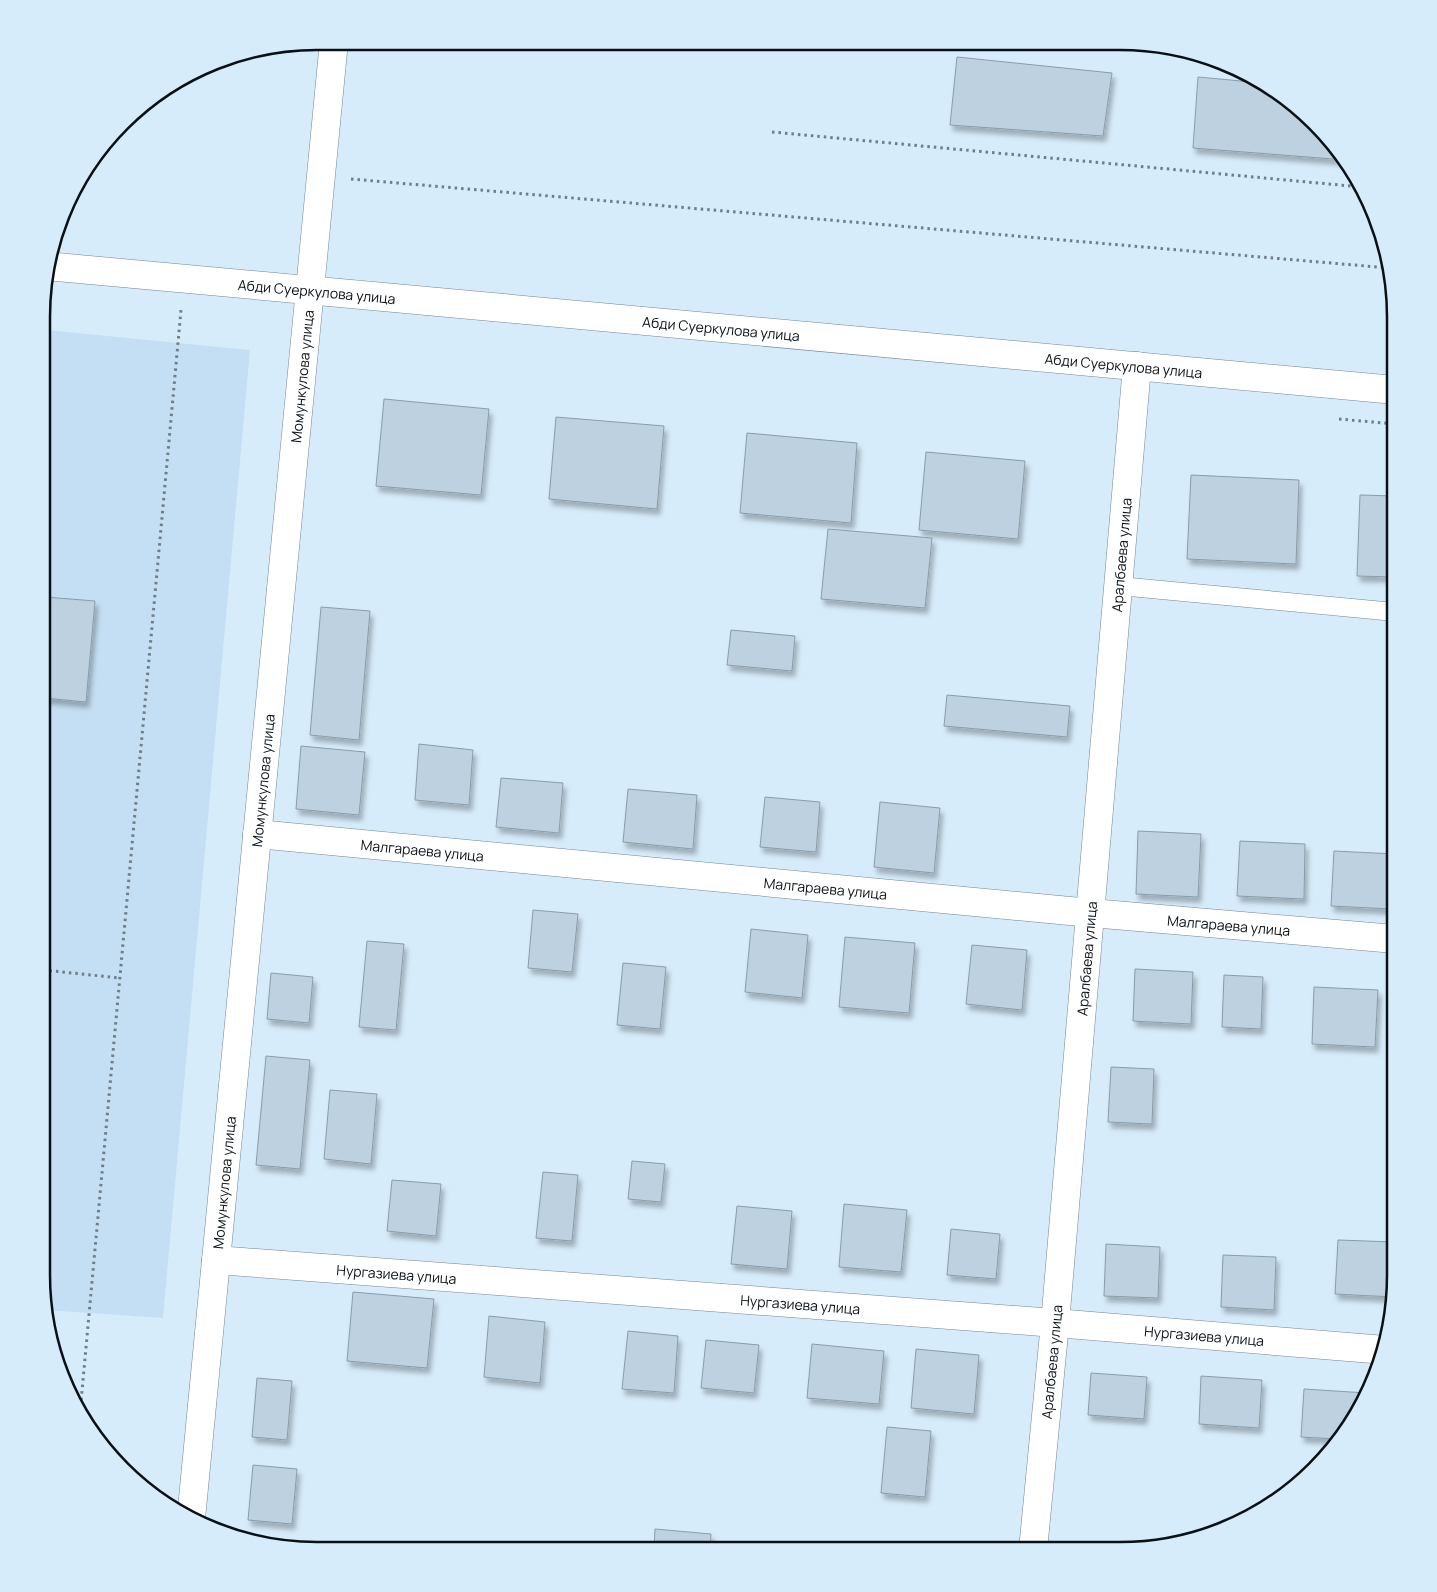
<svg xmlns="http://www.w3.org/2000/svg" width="1437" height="1592" font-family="Manrope,sans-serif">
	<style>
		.built { fill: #c4dff3 }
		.building { fill: #bdd1e0; stroke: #899caa; filter: url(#shadow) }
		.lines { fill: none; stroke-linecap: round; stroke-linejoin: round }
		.service-casing { stroke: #738694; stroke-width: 19 }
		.minor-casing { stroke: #738694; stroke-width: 29 }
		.tertiary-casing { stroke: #738694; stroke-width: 29 }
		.path { stroke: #6f7d87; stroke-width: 3; stroke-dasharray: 2.5 4; stroke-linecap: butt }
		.service { stroke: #fff; stroke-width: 18 }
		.minor { stroke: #fff; stroke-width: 28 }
		.tertiary { stroke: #fff; stroke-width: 28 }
		.labels { text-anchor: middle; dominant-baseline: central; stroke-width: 5; stroke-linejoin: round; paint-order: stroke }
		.street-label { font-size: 14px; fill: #0a1116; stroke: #d7ecfb }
		.rim { fill: none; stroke: #0a1116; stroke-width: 2.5 }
	</style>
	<defs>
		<filter id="shadow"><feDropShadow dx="3" dy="5.5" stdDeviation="2.5" flood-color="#0004"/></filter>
	</defs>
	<rect width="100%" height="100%" fill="#d7ecfb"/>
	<polygon class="built" points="46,330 250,350 163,1318 45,1310 42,1292"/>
	<g class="building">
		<polygon points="957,57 1112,73 1103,136 950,125"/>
		<polygon points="1198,77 1263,83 1315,122 1346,160 1193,148"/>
		<polygon points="384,399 489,409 481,495 376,486"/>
		<polygon points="556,417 664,426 657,509 549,499"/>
		<polygon points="747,433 857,443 851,523 740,513"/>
		<polygon points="926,452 1025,461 1018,539 919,530"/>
		<polygon points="1191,475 1299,480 1296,564 1187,559"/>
		<polygon points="1360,495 1395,496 1395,577 1357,576"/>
		<polygon points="828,529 932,538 925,608 821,599"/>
		<polygon points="45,597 95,601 86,702 45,698"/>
		<polygon points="321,607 370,611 359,740 310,735"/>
		<polygon points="731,630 795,636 792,671 727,665"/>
		<polygon points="947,695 1070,706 1067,737 944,726"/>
		<polygon points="419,744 473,750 469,805 415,800"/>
		<polygon points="301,746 365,752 359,815 296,809"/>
		<polygon points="501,778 563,783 559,833 496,827"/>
		<polygon points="628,789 697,795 693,849 623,842"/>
		<polygon points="765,797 820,802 816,852 760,847"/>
		<polygon points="880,802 940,808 934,873 874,867"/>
		<polygon points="1138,831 1201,834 1198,897 1136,894"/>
		<polygon points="1240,841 1305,844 1304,899 1237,896"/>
		<polygon points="1334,851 1395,854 1393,909 1331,906"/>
		<polygon points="533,910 578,914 572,972 528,968"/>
		<polygon points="751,929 808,935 802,998 745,992"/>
		<polygon points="845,937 915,943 909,1013 839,1007"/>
		<polygon points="367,941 404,944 396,1030 359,1027"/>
		<polygon points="972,945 1027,950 1022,1010 966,1004"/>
		<polygon points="623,963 666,967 660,1029 617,1025"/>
		<polygon points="1135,969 1193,972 1191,1024 1133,1021"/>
		<polygon points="271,973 313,977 309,1023 267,1019"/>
		<polygon points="1224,975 1263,977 1261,1029 1222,1027"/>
		<polygon points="1314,987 1378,990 1375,1047 1312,1044"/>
		<polygon points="266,1056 310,1060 300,1169 256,1165"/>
		<polygon points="1111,1067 1154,1069 1152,1124 1108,1122"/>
		<polygon points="330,1090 377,1094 371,1164 324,1159"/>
		<polygon points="632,1161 665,1164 661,1202 628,1199"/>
		<polygon points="543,1172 578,1175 572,1241 536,1238"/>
		<polygon points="392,1180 441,1184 436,1236 387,1231"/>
		<polygon points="844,1204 907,1210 901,1272 839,1267"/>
		<polygon points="737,1206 792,1211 787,1269 731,1264"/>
		<polygon points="951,1229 1000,1234 996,1279 947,1275"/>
		<polygon points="1338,1240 1395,1242 1394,1297 1335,1294"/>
		<polygon points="1106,1244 1160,1247 1158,1298 1104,1296"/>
		<polygon points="1223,1255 1276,1257 1274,1310 1221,1307"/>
		<polygon points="353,1292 434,1299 427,1368 347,1361"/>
		<polygon points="489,1316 545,1322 540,1383 484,1377"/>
		<polygon points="628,1331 678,1336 674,1393 622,1389"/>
		<polygon points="706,1340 759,1345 754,1393 701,1388"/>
		<polygon points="812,1344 884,1351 879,1404 807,1398"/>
		<polygon points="916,1349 979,1355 974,1414 911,1408"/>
		<polygon points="1091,1373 1147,1377 1144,1419 1088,1415"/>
		<polygon points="1201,1376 1262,1380 1259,1428 1199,1424"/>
		<polygon points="257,1378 292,1381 287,1440 252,1437"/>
		<polygon points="1304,1389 1367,1393 1359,1412 1338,1439 1301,1437"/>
		<polygon points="887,1427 931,1431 925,1497 881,1493"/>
		<polygon points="253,1465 297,1469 292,1524 248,1520"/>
		<polygon points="655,1529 711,1534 710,1550 654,1550"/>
	</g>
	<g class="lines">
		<defs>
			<polyline id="service" points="1119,586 1395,612"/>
			<g id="minor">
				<path id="s1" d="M257,834L1091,913L1395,939"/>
				<path id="s2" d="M216,1260L1055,1323L1385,1350"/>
				<path id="s3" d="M1033,1550L1055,1323L1137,366"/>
			</g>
			<g id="tertiary">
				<path id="s4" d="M46,266L1395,390"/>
				<path id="s5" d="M191,1519L334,41"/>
			</g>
		</defs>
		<use href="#service" class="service-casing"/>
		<use href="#minor" class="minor-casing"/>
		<use href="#tertiary" class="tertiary-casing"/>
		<g class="path">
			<polyline points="772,132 1361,187"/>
			<polyline points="351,179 1389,268"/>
			<polyline points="1339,419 1395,424"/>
			<polyline points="43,970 120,978"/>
			<polyline points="80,1413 181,310"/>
		</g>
		<use href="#service" class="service"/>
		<use href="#minor" class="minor"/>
		<use href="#tertiary" class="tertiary"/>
	</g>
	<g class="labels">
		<g class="street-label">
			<text stroke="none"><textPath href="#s4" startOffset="272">Абди Суеркулова улица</textPath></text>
			<text stroke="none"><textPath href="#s4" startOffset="678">Абди Суеркулова улица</textPath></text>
			<text stroke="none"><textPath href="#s4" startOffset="1082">Абди Суеркулова улица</textPath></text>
			<text stroke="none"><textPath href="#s5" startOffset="1148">Момункулова улица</textPath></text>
			<text stroke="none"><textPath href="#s3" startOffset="999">Аралбаева улица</textPath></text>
			<text stroke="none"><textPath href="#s5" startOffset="742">Момункулова улица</textPath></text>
			<text stroke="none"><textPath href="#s1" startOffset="166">Малгараева улица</textPath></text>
			<text stroke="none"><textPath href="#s1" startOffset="571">Малгараева улица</textPath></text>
			<text stroke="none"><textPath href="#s1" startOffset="976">Малгараева улица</textPath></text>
			<text stroke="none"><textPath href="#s3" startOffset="594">Аралбаева улица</textPath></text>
			<text stroke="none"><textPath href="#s5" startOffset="338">Момункулова улица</textPath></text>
			<text stroke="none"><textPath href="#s2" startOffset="181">Нургазиева улица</textPath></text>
			<text stroke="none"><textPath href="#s2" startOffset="586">Нургазиева улица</textPath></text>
			<text stroke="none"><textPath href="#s2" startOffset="991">Нургазиева улица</textPath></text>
			<text stroke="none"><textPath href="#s3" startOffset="189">Аралбаева улица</textPath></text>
		</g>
	</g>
	<path d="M0 0H1437V1592H0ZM317 50H1120A267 267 0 0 1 1387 317V1275A267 267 0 0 1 1120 1542H317A267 267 0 0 1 50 1275V317A267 267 0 0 1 317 50Z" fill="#d7ecfb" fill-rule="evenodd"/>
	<path class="rim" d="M317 50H1120A267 267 0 0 1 1387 317V1275A267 267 0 0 1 1120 1542H317A267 267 0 0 1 50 1275V317A267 267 0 0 1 317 50Z"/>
</svg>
